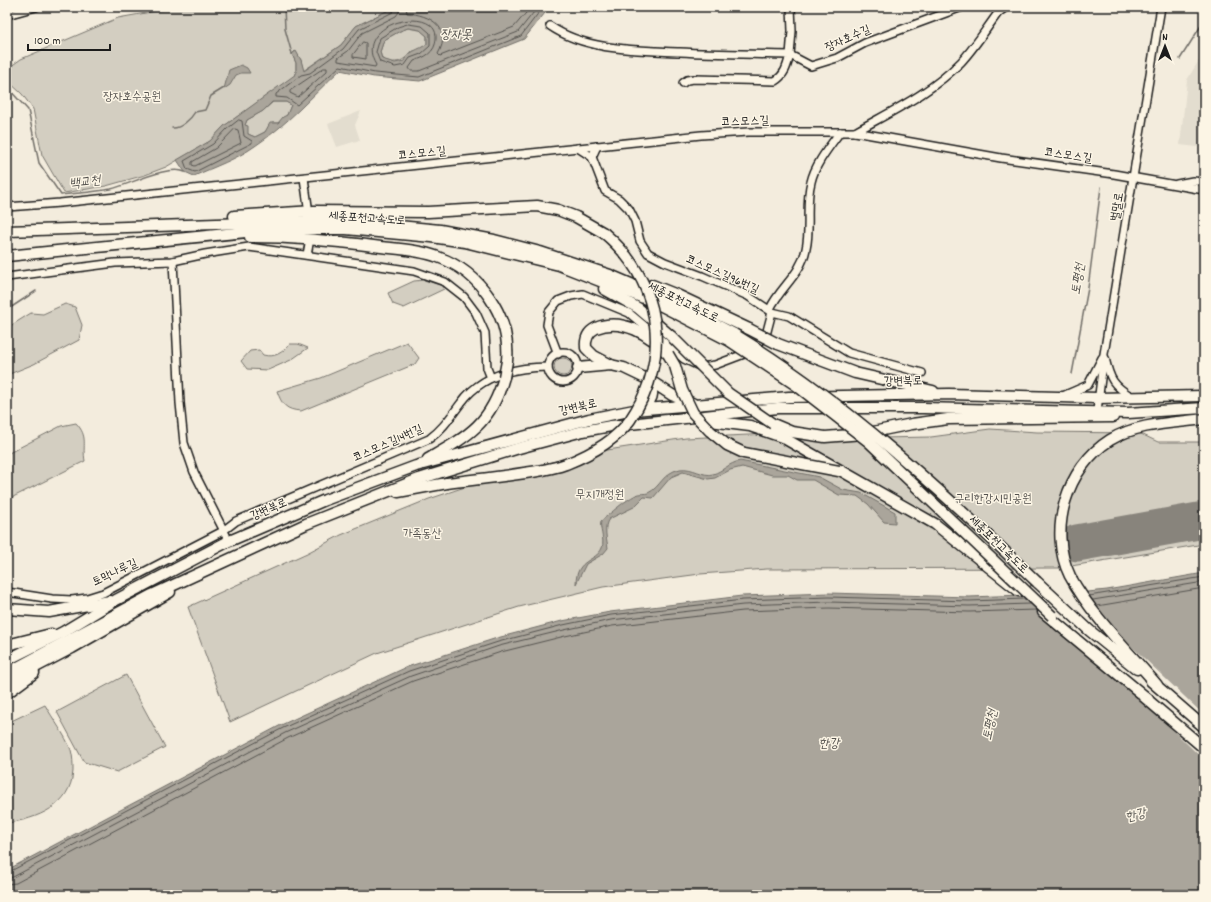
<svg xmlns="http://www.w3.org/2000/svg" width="1211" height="902" font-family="Dekko,'Poor Story',sans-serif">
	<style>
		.built { fill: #e3ddcf }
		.green { fill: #d3cec1; stroke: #78756e }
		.water { fill: #aaa59b; stroke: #716e68; fill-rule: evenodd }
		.pier { fill: #f3ecdd }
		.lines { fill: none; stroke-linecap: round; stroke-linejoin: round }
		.shore { stroke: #55534f; stroke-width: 1 }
		.stream { stroke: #716e68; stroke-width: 1.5 }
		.runway { stroke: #88847c; stroke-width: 37 }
		.minor-casing { stroke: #1c1c1c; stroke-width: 10 }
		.highway-casing { stroke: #1c1c1c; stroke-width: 13 }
		.minor { stroke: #fcf5e5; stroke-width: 7 }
		.highway { stroke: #fcf5e5; stroke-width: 10 }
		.highway-bridge-casing { stroke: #1c1c1c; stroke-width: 13; stroke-linecap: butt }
		.highway-bridge { stroke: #fcf5e5; stroke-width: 10 }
		.labels { text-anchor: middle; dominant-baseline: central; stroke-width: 3; stroke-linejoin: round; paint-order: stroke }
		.street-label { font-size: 12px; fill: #1c1c1c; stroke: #fcf5e5 }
		.park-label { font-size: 12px; fill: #53514e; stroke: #fcf5e5 }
		.water-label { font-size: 13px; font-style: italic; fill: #55534f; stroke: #fcf5e5 }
	</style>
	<rect width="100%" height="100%" fill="#f3ecdd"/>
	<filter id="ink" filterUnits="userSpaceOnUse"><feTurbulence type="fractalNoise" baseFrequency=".025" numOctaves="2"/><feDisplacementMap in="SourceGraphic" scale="8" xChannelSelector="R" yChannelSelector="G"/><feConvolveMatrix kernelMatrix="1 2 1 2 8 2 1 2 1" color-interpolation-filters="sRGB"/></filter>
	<g filter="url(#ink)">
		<g class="built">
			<polygon points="1204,52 1204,142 1197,147 1180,145 1187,80"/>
			<polygon points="361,111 355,125 360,140 337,147 328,124"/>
		</g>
		<g class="green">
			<polygon points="179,7 395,7 356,26 341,45 303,71 301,60 295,51 292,54 296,63 296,74 292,78 224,126 210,141 166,167 145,175 106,186 64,193 42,155 33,109 22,94 7,80 7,69 21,59 118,18"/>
			<path d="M408,28L420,30L427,36V44L419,51H412C403,62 396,65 382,59L380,52L384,40L400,31Z"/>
			<polygon points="273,102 286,102 291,105 287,115 278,123 272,123 265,132 255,137 248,134 245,125 247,120 263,111"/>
			<polygon points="424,280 440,285 444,289 404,308 393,304 388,293 414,281"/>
			<polygon points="65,304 75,307 82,325 79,340 34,364 7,375 7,328 31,313 43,314"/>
			<path d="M407,342L419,358L415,364L301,411C286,410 282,405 277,391L321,378Z"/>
			<path d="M290,344H298L308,348L291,360L268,370L247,369L241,361L250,351L259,350L263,355C275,358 282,353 290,344Z"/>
			<circle cx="563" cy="367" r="9"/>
			<path d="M76,423C89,437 82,445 85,461L7,500V454L61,426Z"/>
			<polygon points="990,429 1037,432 1139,433 1158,442 1204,442 1204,544 1059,568 767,569 700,574 603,587 519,607 377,653 230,722 188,607 307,553 341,535 429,499 504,474 588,453 686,438 790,433 829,439 931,437"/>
			<polygon points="126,675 165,747 117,772 84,762 57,712"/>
			<path d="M45,705C53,719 65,735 71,750C73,757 73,764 73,771C71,806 37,819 7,823V723Z"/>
		</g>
		<g class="water">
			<path d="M395,7H547L545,13L524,39L420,81L374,77L340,70C312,96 287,125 255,146C237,159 214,167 194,176L185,172L177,160L210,141L224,126L296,74V63L292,54L296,51L301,60L304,71L341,45L356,26ZM408,28L420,30L427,36V44C419,50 408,51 404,61L395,63L382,59L380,52L384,40L400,31ZM272,102H286L291,105L287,115L283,117L278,123H270L265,132L255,137L248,134V126L245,125L247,120L263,111Z"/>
			<polygon points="241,65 247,68 250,73 241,73 236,75 230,85 224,89 229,70"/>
			<path d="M740,461L819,477L843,490L861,493L895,512V523L884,522L868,504L857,496L839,495L813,480H797L788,475H772L742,467L730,470L715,478L708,479L683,472L671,477L653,498L644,497L634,507L609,519C603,526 607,540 608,548L603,554L586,564L576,584C576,558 596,562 602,548C605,539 599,528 601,521C612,512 624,501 636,495C640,493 645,494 648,493C661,487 662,473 680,469C693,467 703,477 713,474C723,471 729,463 740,461Z"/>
			<polygon points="1204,573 1204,895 7,895 7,870 281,725 407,667 497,638 562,621 610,612 742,596 829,593 969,597 1078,593 1107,590"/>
		</g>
		<polygon class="pier" points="1078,591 1127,642 1204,715 1204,760 1049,612 1025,593"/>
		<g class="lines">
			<g class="shore">
				<polyline points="395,7 393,12 359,29 343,49 310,73 301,75 276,94 276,97 287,98 297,105 340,66 375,73 419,77 521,36 543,7"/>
				<path d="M400,7L399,12L396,16L362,33L348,51L338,58V61L375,67L376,65C350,22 439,3 436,39C435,53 425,57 414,61L409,68L411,71H419L518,32L538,7"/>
				<path d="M406,7L407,13C430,15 453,27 438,54L440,56L514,27L531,7"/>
				<polygon points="408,24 422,26 430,33 430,46 421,54 410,58 405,65 395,67 380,62 376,52 380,38 398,27"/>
				<polygon points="363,42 366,43 366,59 353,57 353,55"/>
				<polygon points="324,68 327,68 327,71 298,97 290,93 290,91"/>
				<polygon points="239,120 242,121 244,136 252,141 252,143 195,172 187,169 184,161 213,144 227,129"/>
				<polygon points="235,129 238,130 241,143 195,166 192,165 192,162 216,148"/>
				<polyline points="1089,596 1204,577"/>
				<polyline points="1093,600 1204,582"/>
				<polyline points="1097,606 1204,588"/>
				<polyline points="7,873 283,728 409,671 498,642 563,625 611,615 743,600 829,597 969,601 1025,599"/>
				<polyline points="7,878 13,877 285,733 411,676 499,646 564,630 611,620 743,605 829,602 969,606 1030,604"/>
				<polyline points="7,884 16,883 288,738 413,681 501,652 565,636 612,626 743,611 829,608 969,612 1037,610"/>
			</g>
			<g class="stream">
				<polyline points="284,7 285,29 292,54"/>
				<polyline points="1180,59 1204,21"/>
				<path d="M7,87L28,110L39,163L61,195C78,193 95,192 111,189C129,185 168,164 185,172"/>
				<path d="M172,128C180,129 191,119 195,112L205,110L211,96L224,88"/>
				<polyline points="7,310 36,291"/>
				<polyline points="1072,374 1088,288 1101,187"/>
				<polyline points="1030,590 1031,583"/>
			</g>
			<polyline class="runway" points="1077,543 1204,520"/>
			<defs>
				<g id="minor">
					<polyline points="791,7 792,31 790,55 811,66 837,58 865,43 962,7"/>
					<polyline points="7,15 36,7"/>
					<path d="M550,26C586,51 638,50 680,52C716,54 753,54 790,55C787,66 785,75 775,81L694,79L687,80L683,83"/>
					<path d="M855,132C892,111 931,93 961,62C975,47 986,29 998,13L1006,7"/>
					<polyline points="578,148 592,157 597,146"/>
					<polyline points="592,157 605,191 619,199 629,209 635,221 640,241 648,253 665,262 702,276 748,296 772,312 789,316 849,353 922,373"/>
					<polyline points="304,178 308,206"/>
					<polyline points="1177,184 1193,181 1204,182"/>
					<polyline points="7,207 60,203 701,135 748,132 855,132 1001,158 1114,174 1204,190"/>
					<polyline points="307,255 309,244"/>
					<polyline points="173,261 180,403 184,443 194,472 226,535"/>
					<polyline points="7,277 115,263 173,261 205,254 249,247 414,271 445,282 464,297 476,313 485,333 487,368 491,378"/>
					<circle cx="563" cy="367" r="15"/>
					<path d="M558,354L547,325L549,312L558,301L571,296L583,294L629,313L684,359L701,367L715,365L752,351L766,335L772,312L770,309C780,287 801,275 806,249C811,227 805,204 811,182C815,164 830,146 840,132"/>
					<path d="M1105,358C1110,380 1113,385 1132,397"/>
					<polyline points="1065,395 1088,385 1102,358"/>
					<polyline points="1097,411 1104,354 1161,7"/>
					<path d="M7,592L52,599L72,600L87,598L103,593L223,531L236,521L429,439C443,429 451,416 461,403C482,374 516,367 548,367"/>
				</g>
				<g id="highway">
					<polyline points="234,216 314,211 428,212 537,206 558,210 576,217 604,233"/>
					<polyline points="7,231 337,220 440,230 494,240 540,252 610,275 673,302 734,334"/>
					<path d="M250,237C294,237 337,241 381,247C399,249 420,250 438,257C480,272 511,316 507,361"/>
					<polyline points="7,256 277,229 346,229 432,237 465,242 559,265 654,302 730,341"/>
					<polyline points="652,285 677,295 749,329"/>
					<polyline points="604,289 638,308 672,337"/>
					<polyline points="778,344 855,373 933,391"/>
					<path d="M611,365L594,356L586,348C585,339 588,332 596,328C623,317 650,335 668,354"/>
					<polyline points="578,368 611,365 624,368 649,380 672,395 692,403"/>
					<path d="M639,408C653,403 655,393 649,380"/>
					<polyline points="702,420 750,426 782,437 935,524 1019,591"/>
					<polyline points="773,424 792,432 825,437 863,434 912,424 948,419 1113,417"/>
					<path d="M428,459C468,436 491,424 504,377"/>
					<polyline points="398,492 447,483"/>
					<polyline points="1037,582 1090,631 1137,669"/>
					<polyline points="7,609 49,612 110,601"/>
					<polyline points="1043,612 1148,699"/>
					<polyline points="7,645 51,634"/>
					<polyline points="7,660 63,632 116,600 227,542 325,500 416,466 589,419 634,410 789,397 949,394 1097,398 1204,396"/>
					<polyline points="7,673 152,595 306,524 419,479 519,448 583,431 611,426 778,408 924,408 1128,413 1204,408"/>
					<polyline points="1151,681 1204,727"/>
					<polyline points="7,682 72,648 170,592"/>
					<path d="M1157,685C1128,651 1091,615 1070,576C1047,530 1067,467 1110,440C1137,423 1174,423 1204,419"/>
					<polyline points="7,693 34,673"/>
					<polyline points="1143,696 1204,748"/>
				</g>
			</defs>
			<use href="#minor" class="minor-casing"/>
			<use href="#highway" class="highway-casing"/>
			<use href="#minor" class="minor"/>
			<use href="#highway" class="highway"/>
			<defs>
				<g id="highway-bridge">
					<polyline points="749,329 778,344"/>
					<path d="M734,334C846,402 943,492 1037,582"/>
					<polyline points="672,337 728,393 773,424"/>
					<polyline points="730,341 796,385 868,441 1052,616"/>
					<polyline points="668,354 675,366 682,390 693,413 710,431 727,445 744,453 839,471"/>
					<polyline points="504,377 507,361"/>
					<path d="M447,483C478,479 511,476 543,470C550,468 559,467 566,464C589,455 616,440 630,420C673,357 661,281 604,233"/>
				</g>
			</defs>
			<use href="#highway-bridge" class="highway-bridge-casing"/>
			<use href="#highway-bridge" class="highway-bridge"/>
		</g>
	</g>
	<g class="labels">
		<g class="street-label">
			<text transform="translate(848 39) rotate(-24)">장자호수길</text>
			<text transform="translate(745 122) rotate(-2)">코스모스길</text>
			<text transform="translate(422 154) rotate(-6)">코스모스길</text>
			<text transform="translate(1068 156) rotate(8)">코스모스길</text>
			<text transform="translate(1118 207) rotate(-81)">벌말로</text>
			<text transform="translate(367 219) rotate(4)">세종포천고속도로</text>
			<text transform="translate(722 275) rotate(24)">코스모스길96번길</text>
			<text transform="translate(683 303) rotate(26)">세종포천고속도로</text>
			<text transform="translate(903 382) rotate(-1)">강변북로</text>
			<text transform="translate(578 408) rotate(-13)">강변북로</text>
			<text transform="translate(388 444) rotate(-24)">코스모스길14번길</text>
			<text transform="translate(269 510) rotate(-23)">강변북로</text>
			<text transform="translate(998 545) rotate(44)">세종포천고속도로</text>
			<text transform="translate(115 573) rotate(-25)">토막나루길</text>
		</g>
		<g class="park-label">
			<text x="132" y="97">장자호수공원</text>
			<text x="600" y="495">무지개정원</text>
			<text x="993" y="499">구리한강시민공원</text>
			<text x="422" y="534">가족동산</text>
		</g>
		<g class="water-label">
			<text x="456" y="35">장자못</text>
			<text transform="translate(85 183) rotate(-7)">백교천</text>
			<text transform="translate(1079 279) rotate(-81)">토평천</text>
			<text transform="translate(991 725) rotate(-78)">토평천</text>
			<text x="829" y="744">한강</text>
			<text transform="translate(1136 816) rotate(-14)">한강</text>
		</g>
	</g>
	<rect width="1211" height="902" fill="none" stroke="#fcf5e5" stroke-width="24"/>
	<rect x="12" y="12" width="1187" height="878" fill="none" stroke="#1c1c1c" stroke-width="1.5" filter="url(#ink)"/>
	<g transform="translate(1165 46)" stroke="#fcf5e5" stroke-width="3" paint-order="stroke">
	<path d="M0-3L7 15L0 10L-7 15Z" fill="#1c1c1c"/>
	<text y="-6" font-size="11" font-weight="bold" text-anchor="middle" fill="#1c1c1c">N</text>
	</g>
	<path d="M28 44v6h82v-6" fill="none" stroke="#1c1c1c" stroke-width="2"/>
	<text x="34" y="44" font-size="12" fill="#1c1c1c" stroke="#fcf5e5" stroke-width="3" paint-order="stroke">100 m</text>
</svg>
